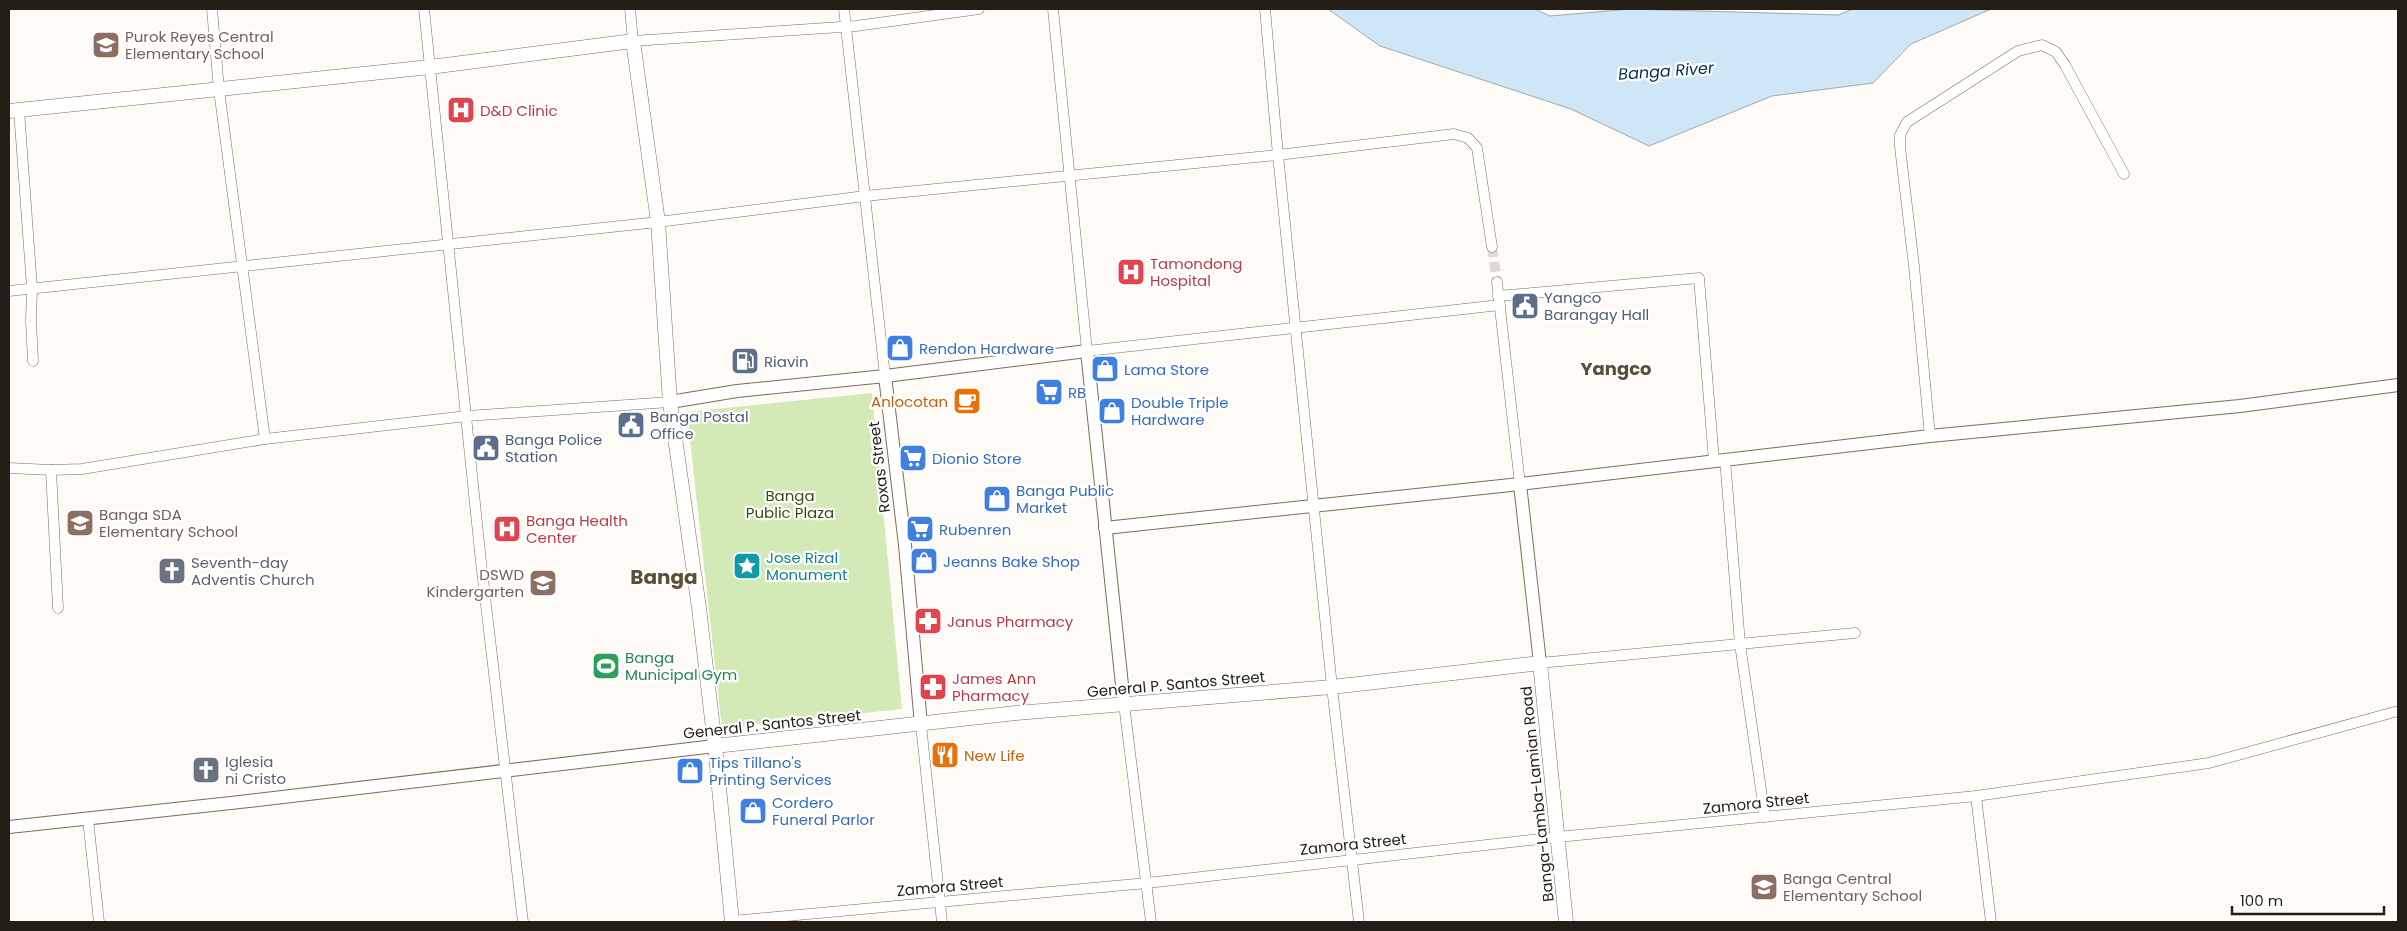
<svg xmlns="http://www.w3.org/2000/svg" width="2407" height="931" font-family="Poppins,sans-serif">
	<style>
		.green { fill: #d3eab7 }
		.water { fill: #cfe6f7; stroke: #9caab4 }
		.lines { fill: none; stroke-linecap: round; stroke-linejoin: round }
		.minor-tunnel { stroke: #ddd9d4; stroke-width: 10; stroke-dasharray: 10 5; stroke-linecap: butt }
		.minor-casing { stroke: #7c6e58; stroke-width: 11 }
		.tertiary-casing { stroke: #7c6e58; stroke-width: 14 }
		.secondary-casing { stroke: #7c6e58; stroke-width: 15 }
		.minor { stroke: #fff; stroke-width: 10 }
		.tertiary { stroke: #fff; stroke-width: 12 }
		.secondary { stroke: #fff; stroke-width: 14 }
		.labels { text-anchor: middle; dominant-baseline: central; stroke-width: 4.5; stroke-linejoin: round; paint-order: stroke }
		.education-label { font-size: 15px; fill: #785e54; stroke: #fff; text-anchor: start }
		.health-label { font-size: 15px; fill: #be3a42; stroke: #fff; text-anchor: start }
		.service-label { font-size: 15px; fill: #4e5e75; stroke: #fff; text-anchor: start }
		.shop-label { font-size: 15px; fill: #366cbe; stroke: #fff; text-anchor: start }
		.food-label { font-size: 15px; fill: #c56008; stroke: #fff; text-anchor: end }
		.street-label { font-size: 15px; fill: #241f16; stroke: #fff }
		.park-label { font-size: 15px; fill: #364c0b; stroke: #fff }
		.culture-label { font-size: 15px; fill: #0d838f; stroke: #fff; text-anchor: start }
		.worship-label { font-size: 15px; fill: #5b616d; stroke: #fff; text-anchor: start }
		.leisure-label { font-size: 15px; fill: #27864d; stroke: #fff; text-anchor: start }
		.water-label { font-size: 16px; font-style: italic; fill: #002f4b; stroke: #fff }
		.quarter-label { font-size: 18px; font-weight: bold; fill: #5c4e39; stroke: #fff }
		.district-label { font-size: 20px; font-weight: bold; fill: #5c4e39; stroke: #fff }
	</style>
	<rect width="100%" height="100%" fill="#fefaf5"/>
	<polygon class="green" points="872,393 902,709 722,728 687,412"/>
	<polygon class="water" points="1328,9 1535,9 1550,16 1630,9 1838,15 1853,9 1991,9 1911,44 1873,83 1772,96 1649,146 1571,109 1380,46"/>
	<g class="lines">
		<polyline class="minor-tunnel" points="1492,247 1497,282"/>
		<defs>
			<g id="minor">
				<polyline points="212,9 219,90 265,439"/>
				<polyline points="424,9 481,562 523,922"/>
				<polyline points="630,9 633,41 856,26 979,9"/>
				<polyline points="844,9 885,376"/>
				<polyline points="1053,9 1087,351 1500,305"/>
				<polyline points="1265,9 1278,155 1332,687 1359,922"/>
				<polyline points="19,110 32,288 31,321 33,361"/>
				<polyline points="1497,282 1520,484"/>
				<polyline points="9,291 658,222 865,196 1278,155 1454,134 1468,138 1477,148 1492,247"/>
				<polyline points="1498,296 1699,278 1714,461"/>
				<polyline points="1930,436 1914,266 1900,147 1900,135 1907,122 2018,51 2042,45 2056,52 2065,65 2124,174"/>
				<polyline points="1725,459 1740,644 1765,817"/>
				<polyline points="9,468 51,470 82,469 265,439 467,416 670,402"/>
				<polyline points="51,470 58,608"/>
				<polyline points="1540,663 1855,633"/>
				<polyline points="1124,704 1151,922"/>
				<polyline points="921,725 942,922"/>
				<polyline points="1976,796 1991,922"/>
				<polyline points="88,819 99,922"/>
				<polyline points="732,921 1147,883 1558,837 1976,796 2209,763 2398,711"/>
			</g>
			<g id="tertiary">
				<polyline points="885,376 905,545 921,725"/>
				<polyline points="670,402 737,391 885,376 1087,351 1124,704"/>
				<polyline points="1520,484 1540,663"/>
				<polyline points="1105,528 1520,484 1930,436 2240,406 2398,385"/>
				<polyline points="9,827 240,802 715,746"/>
			</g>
			<g id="secondary">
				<polyline points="9,111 430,67 633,41 658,222 670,402 699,608 715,746 732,922"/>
				<polyline points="715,746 1016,713 1332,687 1540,663 1566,922"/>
			</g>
		</defs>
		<use href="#minor" class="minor-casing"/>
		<use href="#tertiary" class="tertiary-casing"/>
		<use href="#secondary" class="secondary-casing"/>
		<use href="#minor" class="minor"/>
		<use href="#tertiary" class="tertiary"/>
		<use href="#secondary" class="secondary"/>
	</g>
	<defs>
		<symbol id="school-square" viewBox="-11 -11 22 22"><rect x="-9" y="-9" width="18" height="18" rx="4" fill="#8d6e63" stroke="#fff"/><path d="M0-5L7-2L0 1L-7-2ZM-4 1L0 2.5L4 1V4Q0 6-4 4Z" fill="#fff"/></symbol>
		<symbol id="hospital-square" viewBox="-11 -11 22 22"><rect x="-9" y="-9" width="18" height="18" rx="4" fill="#e0444e" stroke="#fff"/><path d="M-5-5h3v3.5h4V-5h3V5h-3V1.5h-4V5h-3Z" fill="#fff"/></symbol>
		<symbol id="civic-square" viewBox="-11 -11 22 22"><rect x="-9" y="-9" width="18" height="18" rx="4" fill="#5c6f8a" stroke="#fff"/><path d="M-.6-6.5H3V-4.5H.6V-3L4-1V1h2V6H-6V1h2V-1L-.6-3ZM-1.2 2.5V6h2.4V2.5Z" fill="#fff"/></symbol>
		<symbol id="shop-square" viewBox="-11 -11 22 22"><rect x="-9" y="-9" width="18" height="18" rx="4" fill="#3f7fe0" stroke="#fff"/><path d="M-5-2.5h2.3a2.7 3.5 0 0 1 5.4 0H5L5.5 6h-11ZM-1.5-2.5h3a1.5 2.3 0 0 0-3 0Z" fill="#fff"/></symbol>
		<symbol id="fuel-square" viewBox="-11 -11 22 22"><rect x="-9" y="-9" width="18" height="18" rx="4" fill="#5c6f8a" stroke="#fff"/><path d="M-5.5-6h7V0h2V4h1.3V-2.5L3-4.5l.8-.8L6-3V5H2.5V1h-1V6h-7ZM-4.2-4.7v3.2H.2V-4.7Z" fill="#fff"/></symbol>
		<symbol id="supermarket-square" viewBox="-11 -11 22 22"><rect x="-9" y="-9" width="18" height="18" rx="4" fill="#3f7fe0" stroke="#fff"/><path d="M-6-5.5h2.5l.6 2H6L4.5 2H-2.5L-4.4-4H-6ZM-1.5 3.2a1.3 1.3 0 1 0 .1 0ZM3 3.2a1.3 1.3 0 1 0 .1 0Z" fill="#fff"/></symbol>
		<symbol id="cafe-square" viewBox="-11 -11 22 22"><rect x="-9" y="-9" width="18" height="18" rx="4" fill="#e8710a" stroke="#fff"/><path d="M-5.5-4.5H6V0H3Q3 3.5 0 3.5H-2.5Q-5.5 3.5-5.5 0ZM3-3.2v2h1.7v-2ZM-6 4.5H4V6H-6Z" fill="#fff"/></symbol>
		<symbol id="sight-square" viewBox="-11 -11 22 22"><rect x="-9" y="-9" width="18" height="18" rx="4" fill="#0f9aa8" stroke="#fff"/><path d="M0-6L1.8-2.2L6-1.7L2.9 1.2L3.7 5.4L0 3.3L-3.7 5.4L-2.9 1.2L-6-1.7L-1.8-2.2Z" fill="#fff"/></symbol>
		<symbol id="church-square" viewBox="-11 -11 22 22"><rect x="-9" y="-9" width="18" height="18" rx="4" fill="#6b7280" stroke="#fff"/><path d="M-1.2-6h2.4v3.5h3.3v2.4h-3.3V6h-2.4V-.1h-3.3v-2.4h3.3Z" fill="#fff"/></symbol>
		<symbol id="pharmacy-square" viewBox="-11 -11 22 22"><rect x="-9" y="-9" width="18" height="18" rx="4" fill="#e0444e" stroke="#fff"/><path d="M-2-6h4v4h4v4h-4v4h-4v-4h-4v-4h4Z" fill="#fff"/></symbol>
		<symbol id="stadium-square" viewBox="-11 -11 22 22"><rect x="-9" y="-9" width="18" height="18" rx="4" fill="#2e9e5b" stroke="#fff"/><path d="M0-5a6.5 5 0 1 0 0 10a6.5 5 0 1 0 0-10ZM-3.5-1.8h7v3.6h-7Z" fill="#fff"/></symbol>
		<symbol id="restaurant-square" viewBox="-11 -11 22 22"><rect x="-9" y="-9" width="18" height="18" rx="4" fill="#e8710a" stroke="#fff"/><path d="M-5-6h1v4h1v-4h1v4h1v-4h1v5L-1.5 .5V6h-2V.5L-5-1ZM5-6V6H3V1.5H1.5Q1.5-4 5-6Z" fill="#fff"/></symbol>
	</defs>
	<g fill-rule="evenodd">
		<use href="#school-square" x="90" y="29" width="32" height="32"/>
		<use href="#hospital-square" x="445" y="94" width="32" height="32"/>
		<use href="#hospital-square" x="1115" y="256" width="32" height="32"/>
		<use href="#civic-square" x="1509" y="290" width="32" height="32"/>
		<use href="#shop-square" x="884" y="332" width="32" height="32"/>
		<use href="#fuel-square" x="729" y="345" width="32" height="32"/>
		<use href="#shop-square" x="1089" y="353" width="32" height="32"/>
		<use href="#supermarket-square" x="1033" y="376" width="32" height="32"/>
		<use href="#cafe-square" x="951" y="385" width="32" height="32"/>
		<use href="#shop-square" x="1096" y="395" width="32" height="32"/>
		<use href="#civic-square" x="615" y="409" width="32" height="32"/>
		<use href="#civic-square" x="470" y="432" width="32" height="32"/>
		<use href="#supermarket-square" x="897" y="442" width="32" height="32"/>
		<use href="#shop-square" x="981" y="483" width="32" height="32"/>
		<use href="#school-square" x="64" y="507" width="32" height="32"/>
		<use href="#hospital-square" x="491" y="513" width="32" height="32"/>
		<use href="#supermarket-square" x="904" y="513" width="32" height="32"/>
		<use href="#shop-square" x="908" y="545" width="32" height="32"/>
		<use href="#sight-square" x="731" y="550" width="32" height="32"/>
		<use href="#church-square" x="156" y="555" width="32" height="32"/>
		<use href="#school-square" x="527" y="567" width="32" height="32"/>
		<use href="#pharmacy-square" x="912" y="605" width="32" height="32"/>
		<use href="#stadium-square" x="590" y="650" width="32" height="32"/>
		<use href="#pharmacy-square" x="917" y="671" width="32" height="32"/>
		<use href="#restaurant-square" x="929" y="739" width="32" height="32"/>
		<use href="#church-square" x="190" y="754" width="32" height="32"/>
		<use href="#shop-square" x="674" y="755" width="32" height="32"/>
		<use href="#shop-square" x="737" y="795" width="32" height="32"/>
		<use href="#school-square" x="1748" y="871" width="32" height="32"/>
	</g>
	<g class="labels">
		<g class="education-label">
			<text x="125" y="36">Purok Reyes Central<tspan x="125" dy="17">Elementary School</tspan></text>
			<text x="99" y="514">Banga SDA<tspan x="99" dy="17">Elementary School</tspan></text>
			<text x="524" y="574" text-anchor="end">DSWD<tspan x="524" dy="17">Kindergarten</tspan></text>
			<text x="1783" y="878">Banga Central<tspan x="1783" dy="17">Elementary School</tspan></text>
		</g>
		<g class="health-label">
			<text x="480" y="110">D&amp;D Clinic</text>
			<text x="1150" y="263">Tamondong<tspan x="1150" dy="17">Hospital</tspan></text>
			<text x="526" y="520">Banga Health<tspan x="526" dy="17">Center</tspan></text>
			<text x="947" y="621">Janus Pharmacy</text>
			<text x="952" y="678">James Ann<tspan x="952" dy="17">Pharmacy</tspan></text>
		</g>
		<g class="service-label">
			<text x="1544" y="297">Yangco<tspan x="1544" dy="17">Barangay Hall</tspan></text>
			<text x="764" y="361">Riavin</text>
			<text x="650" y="416">Banga Postal<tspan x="650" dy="17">Office</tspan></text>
			<text x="505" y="439">Banga Police<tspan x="505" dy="17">Station</tspan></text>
		</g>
		<g class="shop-label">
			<text x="919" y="348">Rendon Hardware</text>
			<text x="1124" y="369">Lama Store</text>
			<text x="1068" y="392">RB</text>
			<text x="1131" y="402">Double Triple<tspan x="1131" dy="17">Hardware</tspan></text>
			<text x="932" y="458">Dionio Store</text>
			<text x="1016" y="490">Banga Public<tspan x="1016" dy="17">Market</tspan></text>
			<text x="939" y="529">Rubenren</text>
			<text x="943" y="561">Jeanns Bake Shop</text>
			<text x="709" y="762">Tips Tillano's<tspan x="709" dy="17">Printing Services</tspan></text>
			<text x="772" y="802">Cordero<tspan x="772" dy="17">Funeral Parlor</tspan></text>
		</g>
		<g class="food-label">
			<text x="948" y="401">Anlocotan</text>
			<text x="964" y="755" text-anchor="start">New Life</text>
		</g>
		<g class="street-label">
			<text transform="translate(879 467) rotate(-97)">Roxas Street</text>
			<text transform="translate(1176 684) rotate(-5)">General P. Santos Street</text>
			<text transform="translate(772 724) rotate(-6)">General P. Santos Street</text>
			<text transform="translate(1537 794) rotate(-96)">Banga-Lamba-Lamian Road</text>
			<text transform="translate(1756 803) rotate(-6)">Zamora Street</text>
			<text transform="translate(1353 844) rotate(-6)">Zamora Street</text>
			<text transform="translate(950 886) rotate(-5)">Zamora Street</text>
		</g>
		<g class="park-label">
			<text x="790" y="495">Banga<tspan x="790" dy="17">Public Plaza</tspan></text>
		</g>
		<g class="culture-label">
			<text x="766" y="557">Jose Rizal<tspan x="766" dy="17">Monument</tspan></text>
		</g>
		<g class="worship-label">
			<text x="191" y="562">Seventh-day<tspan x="191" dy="17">Adventis Church</tspan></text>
			<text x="225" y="761">Iglesia<tspan x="225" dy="17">ni Cristo</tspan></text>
		</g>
		<g class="leisure-label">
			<text x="625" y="657">Banga<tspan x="625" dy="17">Municipal Gym</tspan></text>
		</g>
		<g class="water-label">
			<text transform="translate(1666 71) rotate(-4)">Banga River</text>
		</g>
		<g class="quarter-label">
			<text x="1616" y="368">Yangco</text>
		</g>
		<g class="district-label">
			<text x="664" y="577">Banga</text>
		</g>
	</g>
	<rect width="2407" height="931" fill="none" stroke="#241f16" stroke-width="20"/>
	<path d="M2232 906v8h152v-8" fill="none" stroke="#241f16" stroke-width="2.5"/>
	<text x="2240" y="906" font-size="15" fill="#241f16" stroke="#ffffff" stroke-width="4" paint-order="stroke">100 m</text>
</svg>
